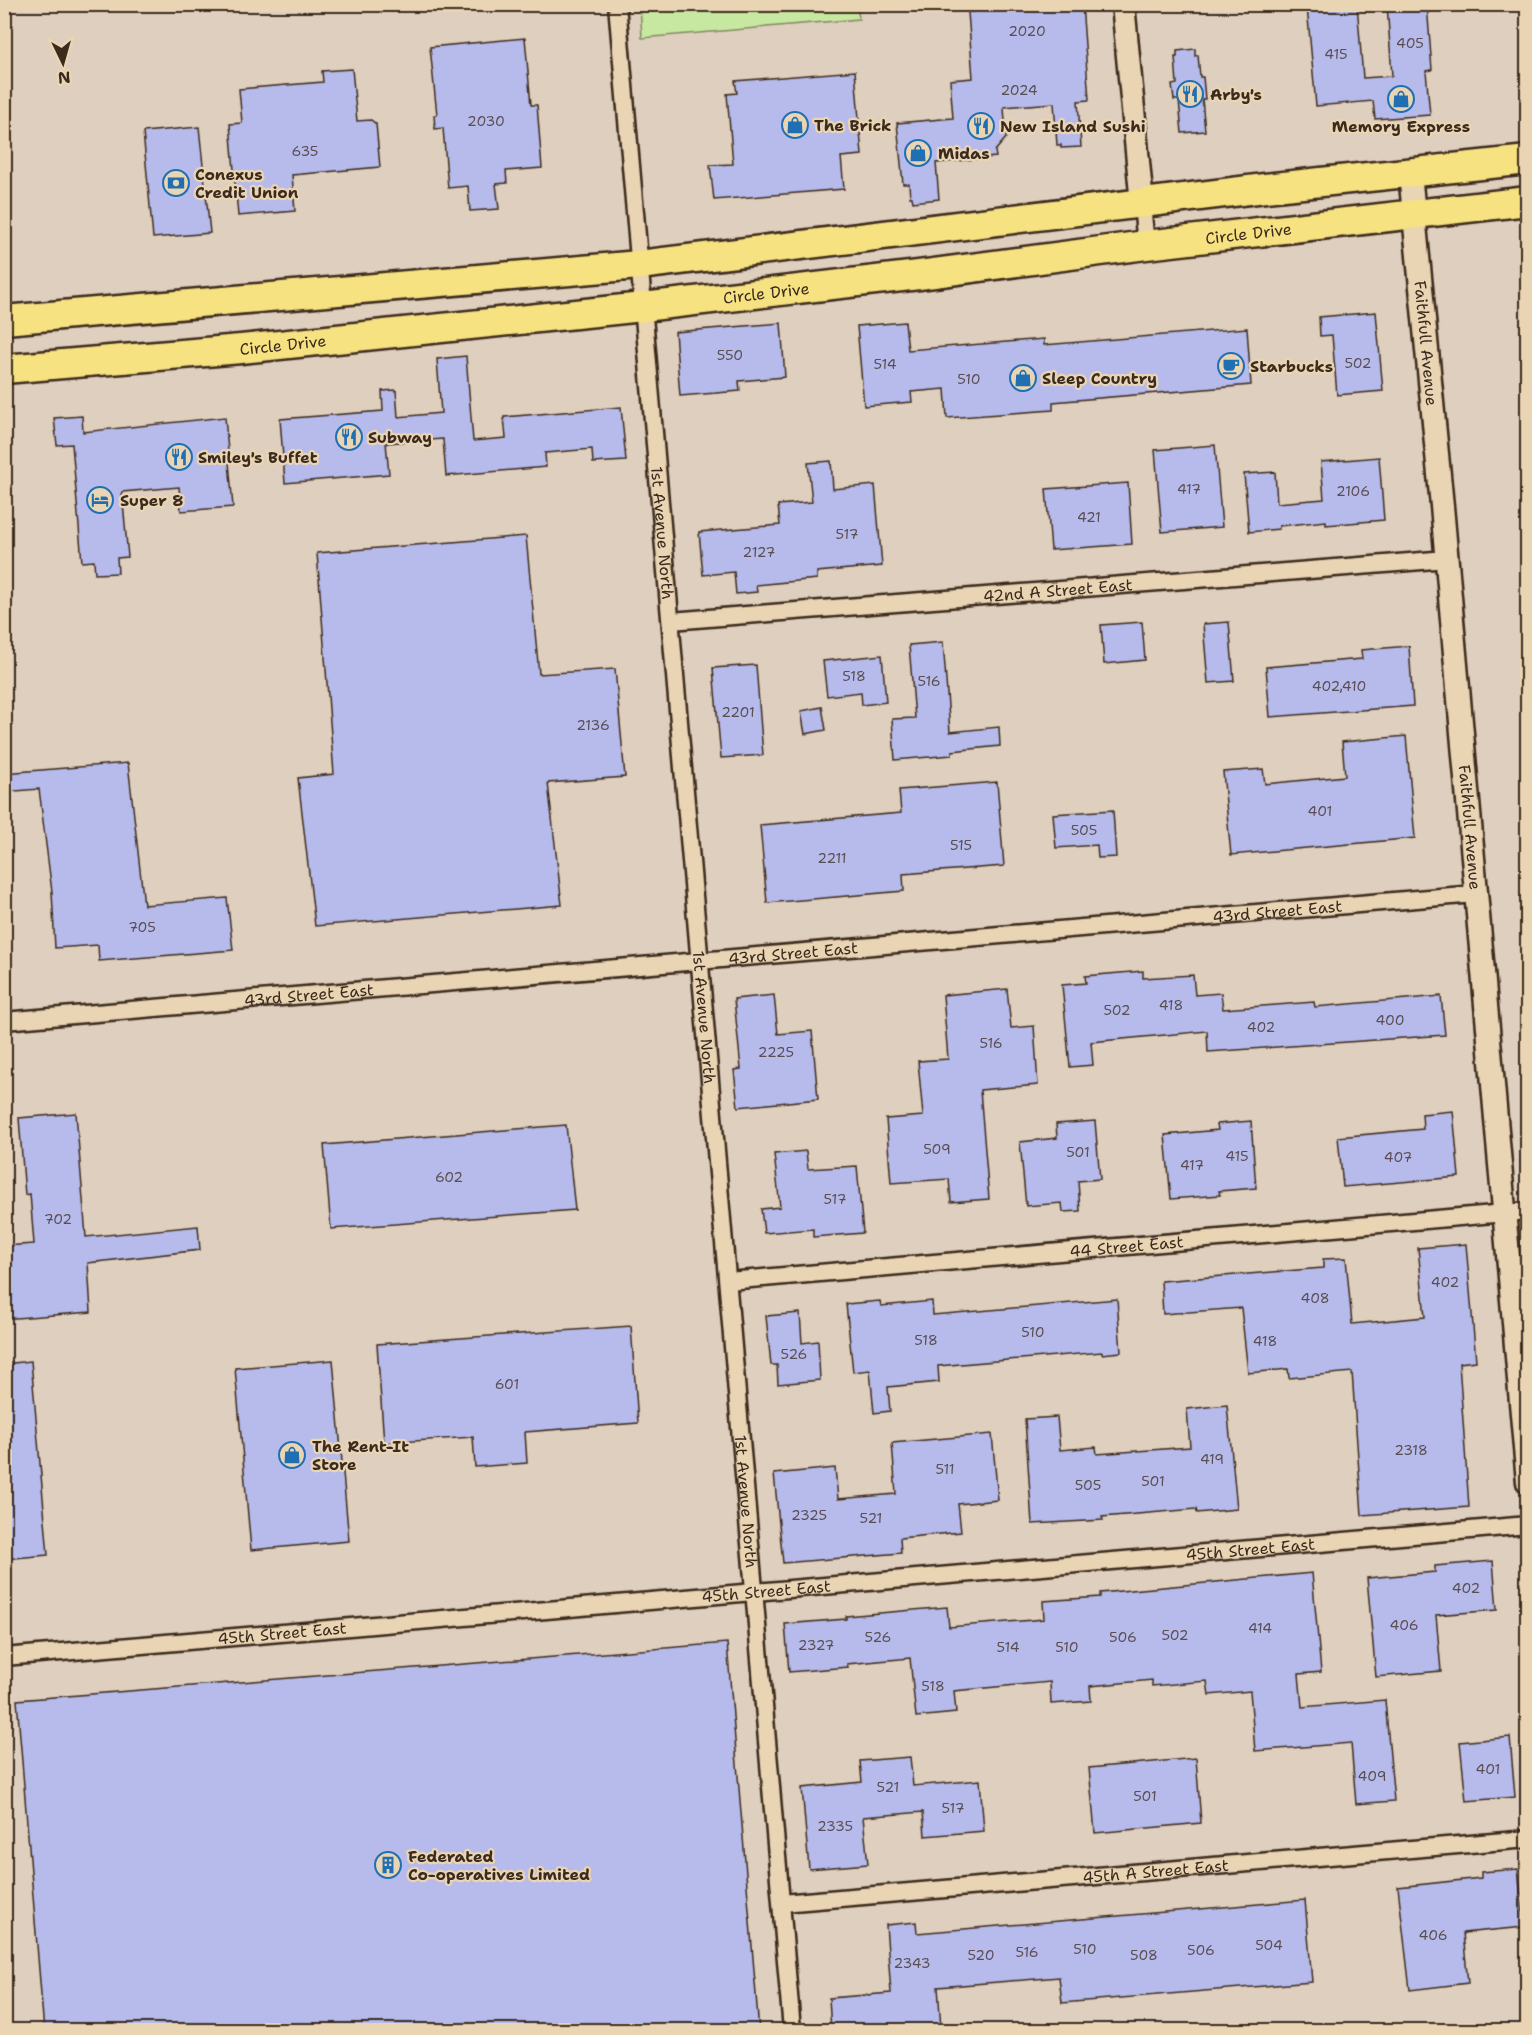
<svg xmlns="http://www.w3.org/2000/svg" width="1532" height="2035" font-family="'Shantell Sans',sans-serif">
	<style>
		.green { fill: #c7e8a1; stroke: #818960; stroke-width: 1.5 }
		.building { fill: #b6bbec; stroke: #3b2a1e; stroke-width: 1.5 }
		.lines { fill: none; stroke-linecap: round; stroke-linejoin: round }
		.street-casing { stroke: #3b2a1e; stroke-width: 21 }
		.secondary-casing { stroke: #3b2a1e; stroke-width: 27 }
		.highway-casing { stroke: #3b2a1e; stroke-width: 33 }
		.street { stroke: #e9d4b3; stroke-width: 16 }
		.secondary { stroke: #e9d4b3; stroke-width: 22 }
		.highway { stroke: #f7e281; stroke-width: 28 }
		.labels { text-anchor: middle; dominant-baseline: central; stroke-width: 4.5; stroke-linejoin: round; paint-order: stroke }
		.number-label { font-size: 14px; fill: #5a4e52 }
		.poi-label { font-size: 16px; font-weight: bold; fill: #3b2a1e; stroke: #e9d4b3; text-anchor: start }
		.street-label { font-size: 16px; fill: #3b2a1e; stroke: #e9d4b3 }
	</style>
	<rect width="100%" height="100%" fill="#dfcfbe"/>
	<filter id="ink" filterUnits="userSpaceOnUse"><feTurbulence type="fractalNoise" baseFrequency=".0167" numOctaves="2"/><feDisplacementMap in="SourceGraphic" scale="12" xChannelSelector="R" yChannelSelector="G"/><feConvolveMatrix kernelMatrix="1 2 1 2 8 2 1 2 1" color-interpolation-filters="sRGB"/></filter>
	<g filter="url(#ink)">
		<polygon class="green" points="640,5 857,5 859,19 642,38"/>
		<g class="building">
			<polygon points="1051,4 1082,4 1089,100 1078,101 1081,147 1061,148 1061,145 1057,145 1054,103 1004,107 1006,138 995,151 996,157 936,163 939,199 913,202 912,197 910,197 909,184 903,184 897,123 953,118 950,80 973,78 968,12"/>
			<polygon points="1329,4 1357,4 1363,78 1392,76 1387,4 1427,4 1432,70 1426,71 1430,115 1375,119 1373,101 1316,106 1307,7"/>
			<polygon points="525,38 531,105 537,105 542,168 506,171 507,183 496,184 499,209 470,211 468,186 448,188 443,128 435,129 434,115 437,115 430,47"/>
			<polygon points="1195,49 1195,56 1198,55 1200,77 1203,77 1205,99 1202,99 1205,131 1182,133 1179,100 1174,100 1172,85 1177,84 1175,57 1177,57 1177,51"/>
			<polygon points="352,69 357,121 371,120 376,124 380,167 292,175 295,211 238,216 230,124 242,123 239,89 323,82 322,71"/>
			<polygon points="855,71 862,155 841,157 844,189 714,200 710,165 733,164 727,94 737,93 735,81"/>
			<polygon points="199,127 210,233 153,238 143,132"/>
			<polygon points="1376,312 1383,391 1337,395 1332,335 1320,336 1319,317"/>
			<polygon points="905,322 908,350 1044,339 1044,345 1247,328 1251,385 1053,402 1053,410 947,418 945,389 911,392 912,402 864,406 857,326"/>
			<polygon points="781,323 785,377 739,381 740,391 680,396 675,332"/>
			<polygon points="466,356 473,441 506,438 504,417 621,407 626,461 593,463 592,449 545,453 546,467 446,476 443,439 386,443 389,474 285,483 280,419 383,411 382,391 396,390 398,417 441,413 437,359"/>
			<polygon points="82,416 83,432 225,417 233,507 181,511 179,487 122,492 128,557 117,558 118,573 95,574 94,561 82,562 72,444 57,445 54,418"/>
			<polygon points="1215,445 1222,527 1162,532 1155,450"/>
			<polygon points="1379,457 1384,520 1326,525 1326,521 1279,526 1279,529 1249,532 1244,474 1275,472 1277,503 1324,499 1321,462"/>
			<polygon points="831,461 833,489 875,485 882,566 817,572 817,579 756,585 757,592 736,594 734,572 703,575 699,532 780,525 778,505 812,502 808,463"/>
			<polygon points="1128,483 1132,544 1051,550 1046,489"/>
			<polygon points="526,536 539,674 615,669 625,777 548,783 562,905 315,926 298,778 334,774 317,553"/>
			<polygon points="1142,622 1145,660 1104,664 1101,625"/>
			<polygon points="1229,622 1234,681 1208,683 1203,624"/>
			<polygon points="943,642 950,732 999,727 1000,746 952,751 952,755 895,760 892,719 915,718 909,645"/>
			<polygon points="1409,646 1413,706 1270,717 1266,667 1362,659 1361,650"/>
			<polygon points="882,655 886,702 862,705 861,692 827,696 823,661"/>
			<polygon points="756,665 763,755 721,758 713,668"/>
			<polygon points="822,707 826,730 805,734 801,711"/>
			<polygon points="1406,736 1415,838 1231,855 1223,772 1263,769 1265,784 1345,776 1342,742"/>
			<polygon points="128,763 144,905 227,898 233,950 99,961 98,945 55,948 52,892 39,789 4,792 4,773"/>
			<polygon points="997,782 1004,866 903,874 904,891 767,903 760,825 901,813 899,790"/>
			<polygon points="1113,810 1116,857 1098,858 1097,845 1056,848 1053,814"/>
			<polygon points="1143,971 1143,978 1193,975 1195,995 1221,993 1223,1009 1314,1002 1315,1007 1441,996 1445,1035 1208,1052 1207,1031 1091,1042 1093,1065 1070,1067 1062,985 1086,983 1085,976"/>
			<polygon points="1007,989 1011,1028 1034,1026 1038,1085 980,1090 989,1199 951,1202 949,1179 891,1183 886,1119 923,1116 918,1061 948,1059 943,995"/>
			<polygon points="774,995 778,1034 812,1031 818,1099 738,1107 734,1070 741,1069 734,999"/>
			<polygon points="1453,1111 1459,1177 1343,1187 1338,1137 1423,1129 1422,1114"/>
			<polygon points="76,1113 86,1237 198,1226 200,1250 88,1263 91,1312 4,1319 4,1246 34,1244 30,1194 25,1195 19,1118"/>
			<polygon points="1095,1121 1100,1179 1078,1181 1080,1211 1063,1212 1062,1203 1026,1206 1020,1142 1057,1138 1056,1124"/>
			<polygon points="1251,1121 1256,1188 1219,1191 1220,1195 1171,1199 1165,1135 1218,1130 1217,1124"/>
			<polygon points="566,1125 575,1210 331,1229 324,1145"/>
			<polygon points="806,1151 808,1169 857,1166 863,1233 813,1237 813,1229 764,1233 761,1209 780,1207 774,1154"/>
			<polygon points="1466,1244 1476,1361 1459,1363 1469,1507 1362,1515 1352,1372 1289,1378 1288,1369 1248,1373 1241,1308 1163,1314 1161,1281 1323,1268 1323,1259 1346,1258 1352,1324 1425,1317 1418,1248"/>
			<polygon points="1117,1299 1121,1352 1102,1354 1102,1352 938,1366 939,1382 888,1387 890,1411 874,1413 870,1370 853,1372 846,1304 880,1301 881,1306 932,1301 933,1315"/>
			<polygon points="800,1313 802,1343 818,1341 820,1380 778,1384 777,1365 771,1365 766,1316"/>
			<polygon points="631,1326 638,1423 525,1432 527,1463 475,1467 473,1437 384,1443 377,1344"/>
			<polygon points="333,1360 349,1541 251,1550 235,1368"/>
			<polygon points="31,1361 48,1555 4,1559 4,1364"/>
			<polygon points="1227,1405 1237,1509 1197,1513 1196,1509 1102,1517 1103,1520 1032,1524 1025,1419 1057,1417 1060,1450 1096,1447 1097,1454 1190,1447 1187,1409"/>
			<polygon points="992,1434 998,1500 958,1504 961,1532 900,1538 901,1553 783,1563 774,1474 835,1468 838,1499 896,1494 892,1443"/>
			<polygon points="1493,1561 1497,1610 1436,1615 1441,1671 1376,1677 1367,1578 1435,1572 1435,1566"/>
			<polygon points="1312,1573 1321,1672 1299,1674 1302,1707 1385,1700 1394,1801 1356,1804 1351,1743 1255,1751 1250,1691 1209,1695 1207,1681 1152,1686 1152,1680 1090,1686 1091,1701 1051,1704 1050,1682 954,1691 956,1713 916,1717 910,1658 847,1664 848,1667 789,1672 785,1624 846,1619 846,1616 947,1607 949,1627 1044,1619 1043,1601 1100,1597 1100,1593"/>
			<polygon points="727,1643 759,2031 44,2031 17,1700"/>
			<polygon points="1510,1737 1515,1797 1466,1801 1460,1742"/>
			<polygon points="910,1757 913,1786 980,1780 984,1831 925,1836 923,1812 863,1817 868,1864 809,1869 802,1788 862,1782 860,1761"/>
			<polygon points="1196,1758 1201,1823 1095,1833 1089,1768"/>
			<polygon points="1518,1869 1524,1927 1463,1933 1468,1983 1410,1990 1398,1887 1481,1878 1481,1872"/>
			<polygon points="1305,1900 1312,1982 1062,2003 1059,1977 938,1987 941,2028 913,2031 831,2031 829,1998 891,1993 886,1925 916,1922 917,1933"/>
		</g>
		<g class="lines">
			<defs>
				<g id="street">
					<path id="s1" d="M617,4L792,2030"/>
					<polyline points="1142,204 1146,245"/>
					<path id="s2" d="M671,621L1447,559"/>
					<path id="s3" d="M4,1021L1475,894"/>
					<path id="s4" d="M728,1281L1528,1211"/>
					<path id="s5" d="M4,1657L1528,1525"/>
					<path id="s6" d="M782,1903L1528,1839"/>
				</g>
				<g id="secondary">
					<polyline points="1123,4 1142,204"/>
					<path id="s7" d="M1410,173L1442,506L1528,1482"/>
				</g>
				<g id="highway">
					<polyline points="4,320 639,265 1265,188 1528,160"/>
					<path id="s8" d="M4,369L241,349L643,307L919,275L1146,245L1528,201"/>
				</g>
			</defs>
			<use href="#street" class="street-casing"/>
			<use href="#secondary" class="secondary-casing"/>
			<use href="#highway" class="highway-casing"/>
			<use href="#street" class="street"/>
			<use href="#secondary" class="secondary"/>
			<use href="#highway" class="highway"/>
		</g>
	</g>
	<defs>
		<symbol id="restaurant-ring" viewBox="-11 -11 22 22"><circle r="9.5" fill="#e9d4b3" stroke="#1f6fb2" stroke-width="1.5"/><path d="M-5-6h1v4h1v-4h1v4h1v-4h1v5L-1.5 .5V6h-2V.5L-5-1ZM5-6V6H3V1.5H1.5Q1.5-4 5-6Z" fill="#1f6fb2"/></symbol>
		<symbol id="shop-ring" viewBox="-11 -11 22 22"><circle r="9.5" fill="#e9d4b3" stroke="#1f6fb2" stroke-width="1.5"/><path d="M-5-2.5h2.3a2.7 3.5 0 0 1 5.4 0H5L5.5 6h-11ZM-1.5-2.5h3a1.5 2.3 0 0 0-3 0Z" fill="#1f6fb2"/></symbol>
		<symbol id="bank-ring" viewBox="-11 -11 22 22"><circle r="9.5" fill="#e9d4b3" stroke="#1f6fb2" stroke-width="1.5"/><path d="M-6-4H6V4H-6ZM0-2.3a2.3 2.3 0 1 0 0 4.6a2.3 2.3 0 1 0 0-4.6Z" fill="#1f6fb2"/></symbol>
		<symbol id="cafe-ring" viewBox="-11 -11 22 22"><circle r="9.5" fill="#e9d4b3" stroke="#1f6fb2" stroke-width="1.5"/><path d="M-5.5-4.5H6V0H3Q3 3.5 0 3.5H-2.5Q-5.5 3.5-5.5 0ZM3-3.2v2h1.7v-2ZM-6 4.5H4V6H-6Z" fill="#1f6fb2"/></symbol>
		<symbol id="hotel-ring" viewBox="-11 -11 22 22"><circle r="9.5" fill="#e9d4b3" stroke="#1f6fb2" stroke-width="1.5"/><path d="M-6-4.5h1.5V1H6V5H4.5V3h-9V5H-6ZM-4 0a1.8 1.8 0 1 1 3.6 0ZM.5 0V-2.5h3Q6-2.5 6 0Z" fill="#1f6fb2"/></symbol>
		<symbol id="building-ring" viewBox="-11 -11 22 22"><circle r="9.5" fill="#e9d4b3" stroke="#1f6fb2" stroke-width="1.5"/><path d="M-4-6H4V6H1V3H-1V6H-4ZM-2.5-4.3h1.7v1.8h-1.7ZM.8-4.3h1.7v1.8H.8ZM-2.5-1h1.7V.8h-1.7ZM.8-1h1.7V.8H.8Z" fill="#1f6fb2"/></symbol>
	</defs>
	<g fill-rule="evenodd">
		<use href="#restaurant-ring" x="1175" y="79" width="30" height="30"/>
		<use href="#shop-ring" x="1386" y="84" width="30" height="30"/>
		<use href="#shop-ring" x="780" y="110" width="30" height="30"/>
		<use href="#restaurant-ring" x="966" y="111" width="30" height="30"/>
		<use href="#shop-ring" x="903" y="138" width="30" height="30"/>
		<use href="#bank-ring" x="161" y="168" width="30" height="30"/>
		<use href="#cafe-ring" x="1216" y="351" width="30" height="30"/>
		<use href="#shop-ring" x="1008" y="363" width="30" height="30"/>
		<use href="#restaurant-ring" x="334" y="422" width="30" height="30"/>
		<use href="#restaurant-ring" x="164" y="442" width="30" height="30"/>
		<use href="#hotel-ring" x="85" y="485" width="30" height="30"/>
		<use href="#shop-ring" x="277" y="1440" width="30" height="30"/>
		<use href="#building-ring" x="373" y="1850" width="30" height="30"/>
	</g>
	<g class="labels">
		<g class="number-label">
			<text x="1027" y="31">2020</text>
			<text x="1410" y="43">405</text>
			<text x="1336" y="54">415</text>
			<text x="1019" y="90">2024</text>
			<text x="486" y="121">2030</text>
			<text x="305" y="151">635</text>
			<text x="730" y="355">550</text>
			<text x="1358" y="363">502</text>
			<text x="885" y="364">514</text>
			<text x="969" y="379">510</text>
			<text x="1189" y="489">417</text>
			<text x="1353" y="491">2106</text>
			<text x="1089" y="517">421</text>
			<text x="847" y="534">517</text>
			<text x="759" y="552">2127</text>
			<text x="854" y="676">518</text>
			<text x="929" y="681">516</text>
			<text x="1339" y="686">402,410</text>
			<text x="738" y="712">2201</text>
			<text x="593" y="725">2136</text>
			<text x="1320" y="811">401</text>
			<text x="1084" y="830">505</text>
			<text x="961" y="845">515</text>
			<text x="832" y="858">2211</text>
			<text x="142" y="927">705</text>
			<text x="1171" y="1005">418</text>
			<text x="1117" y="1010">502</text>
			<text x="1390" y="1020">400</text>
			<text x="1261" y="1027">402</text>
			<text x="991" y="1043">516</text>
			<text x="776" y="1052">2225</text>
			<text x="937" y="1149">509</text>
			<text x="1078" y="1152">501</text>
			<text x="1237" y="1156">415</text>
			<text x="1398" y="1157">407</text>
			<text x="1192" y="1165">417</text>
			<text x="449" y="1177">602</text>
			<text x="835" y="1199">517</text>
			<text x="58" y="1219">702</text>
			<text x="1445" y="1282">402</text>
			<text x="1315" y="1298">408</text>
			<text x="1033" y="1332">510</text>
			<text x="926" y="1340">518</text>
			<text x="1265" y="1341">418</text>
			<text x="794" y="1354">526</text>
			<text x="507" y="1384">601</text>
			<text x="1411" y="1450">2318</text>
			<text x="1212" y="1459">419</text>
			<text x="945" y="1469">511</text>
			<text x="1153" y="1481">501</text>
			<text x="1088" y="1485">505</text>
			<text x="809" y="1515">2325</text>
			<text x="871" y="1518">521</text>
			<text x="1466" y="1588">402</text>
			<text x="1404" y="1625">406</text>
			<text x="1260" y="1628">414</text>
			<text x="1175" y="1635">502</text>
			<text x="878" y="1637">526</text>
			<text x="1123" y="1637">506</text>
			<text x="816" y="1645">2327</text>
			<text x="1008" y="1647">514</text>
			<text x="1067" y="1647">510</text>
			<text x="933" y="1686">518</text>
			<text x="1488" y="1769">401</text>
			<text x="1372" y="1776">409</text>
			<text x="888" y="1787">521</text>
			<text x="1145" y="1796">501</text>
			<text x="953" y="1808">517</text>
			<text x="835" y="1826">2335</text>
			<text x="1433" y="1935">406</text>
			<text x="1269" y="1945">504</text>
			<text x="1085" y="1949">510</text>
			<text x="1201" y="1950">506</text>
			<text x="1027" y="1952">516</text>
			<text x="981" y="1955">520</text>
			<text x="1144" y="1955">508</text>
			<text x="912" y="1963">2343</text>
		</g>
		<g class="poi-label">
			<text x="1210" y="94">Arby's</text>
			<text x="814" y="125">The Brick</text>
			<text x="1000" y="126">New Island Sushi</text>
			<text x="1401" y="126" text-anchor="middle">Memory Express</text>
			<text x="938" y="153">Midas</text>
			<text x="195" y="174">Conexus<tspan x="195" dy="18">Credit Union</tspan></text>
			<text x="1250" y="366">Starbucks</text>
			<text x="1042" y="378">Sleep Country</text>
			<text x="368" y="437">Subway</text>
			<text x="198" y="457">Smiley's Buffet</text>
			<text x="120" y="500">Super 8</text>
			<text x="312" y="1446">The Rent-It<tspan x="312" dy="18">Store</tspan></text>
			<text x="408" y="1856">Federated<tspan x="408" dy="18">Co-operatives Limited</tspan></text>
		</g>
		<g class="street-label">
			<text stroke="none"><textPath href="#s8" startOffset="1252">Circle Drive</textPath></text>
			<text stroke="none"><textPath href="#s8" startOffset="766">Circle Drive</textPath></text>
			<text stroke="none"><textPath href="#s7" startOffset="171">Faithfull Avenue</textPath></text>
			<text stroke="none"><textPath href="#s8" startOffset="280">Circle Drive</textPath></text>
			<text stroke="none"><textPath href="#s1" startOffset="531">1st Avenue North</textPath></text>
			<text stroke="none"><textPath href="#s2" startOffset="388">42nd A Street East</textPath></text>
			<text stroke="none"><textPath href="#s7" startOffset="657">Faithfull Avenue</textPath></text>
			<text stroke="none"><textPath href="#s3" startOffset="1278">43rd Street East</textPath></text>
			<text stroke="none"><textPath href="#s3" startOffset="792">43rd Street East</textPath></text>
			<text stroke="none"><textPath href="#s3" startOffset="306">43rd Street East</textPath></text>
			<text stroke="none"><textPath href="#s1" startOffset="1017">1st Avenue North</textPath></text>
			<text stroke="none"><textPath href="#s4" startOffset="400">44 Street East</textPath></text>
			<text stroke="none"><textPath href="#s1" startOffset="1503">1st Avenue North</textPath></text>
			<text stroke="none"><textPath href="#s5" startOffset="1251">45th Street East</textPath></text>
			<text stroke="none"><textPath href="#s5" startOffset="765">45th Street East</textPath></text>
			<text stroke="none"><textPath href="#s5" startOffset="279">45th Street East</textPath></text>
			<text stroke="none"><textPath href="#s6" startOffset="375">45th A Street East</textPath></text>
		</g>
	</g>
	<rect width="1532" height="2035" fill="none" stroke="#e9d4b3" stroke-width="24"/>
	<rect x="12" y="12" width="1508" height="2011" fill="none" stroke="#3b2a1e" stroke-width="2" filter="url(#ink)"/>
	<g transform="translate(63 63) rotate(175)" stroke="#e9d4b3" stroke-width="4.5" paint-order="stroke">
	<path d="M0-4.5L10 22L0 15L-10 22Z" fill="#3b2a1e"/>
	<text y="-9" font-size="16" font-weight="bold" text-anchor="middle" fill="#3b2a1e">N</text>
	</g>
</svg>
